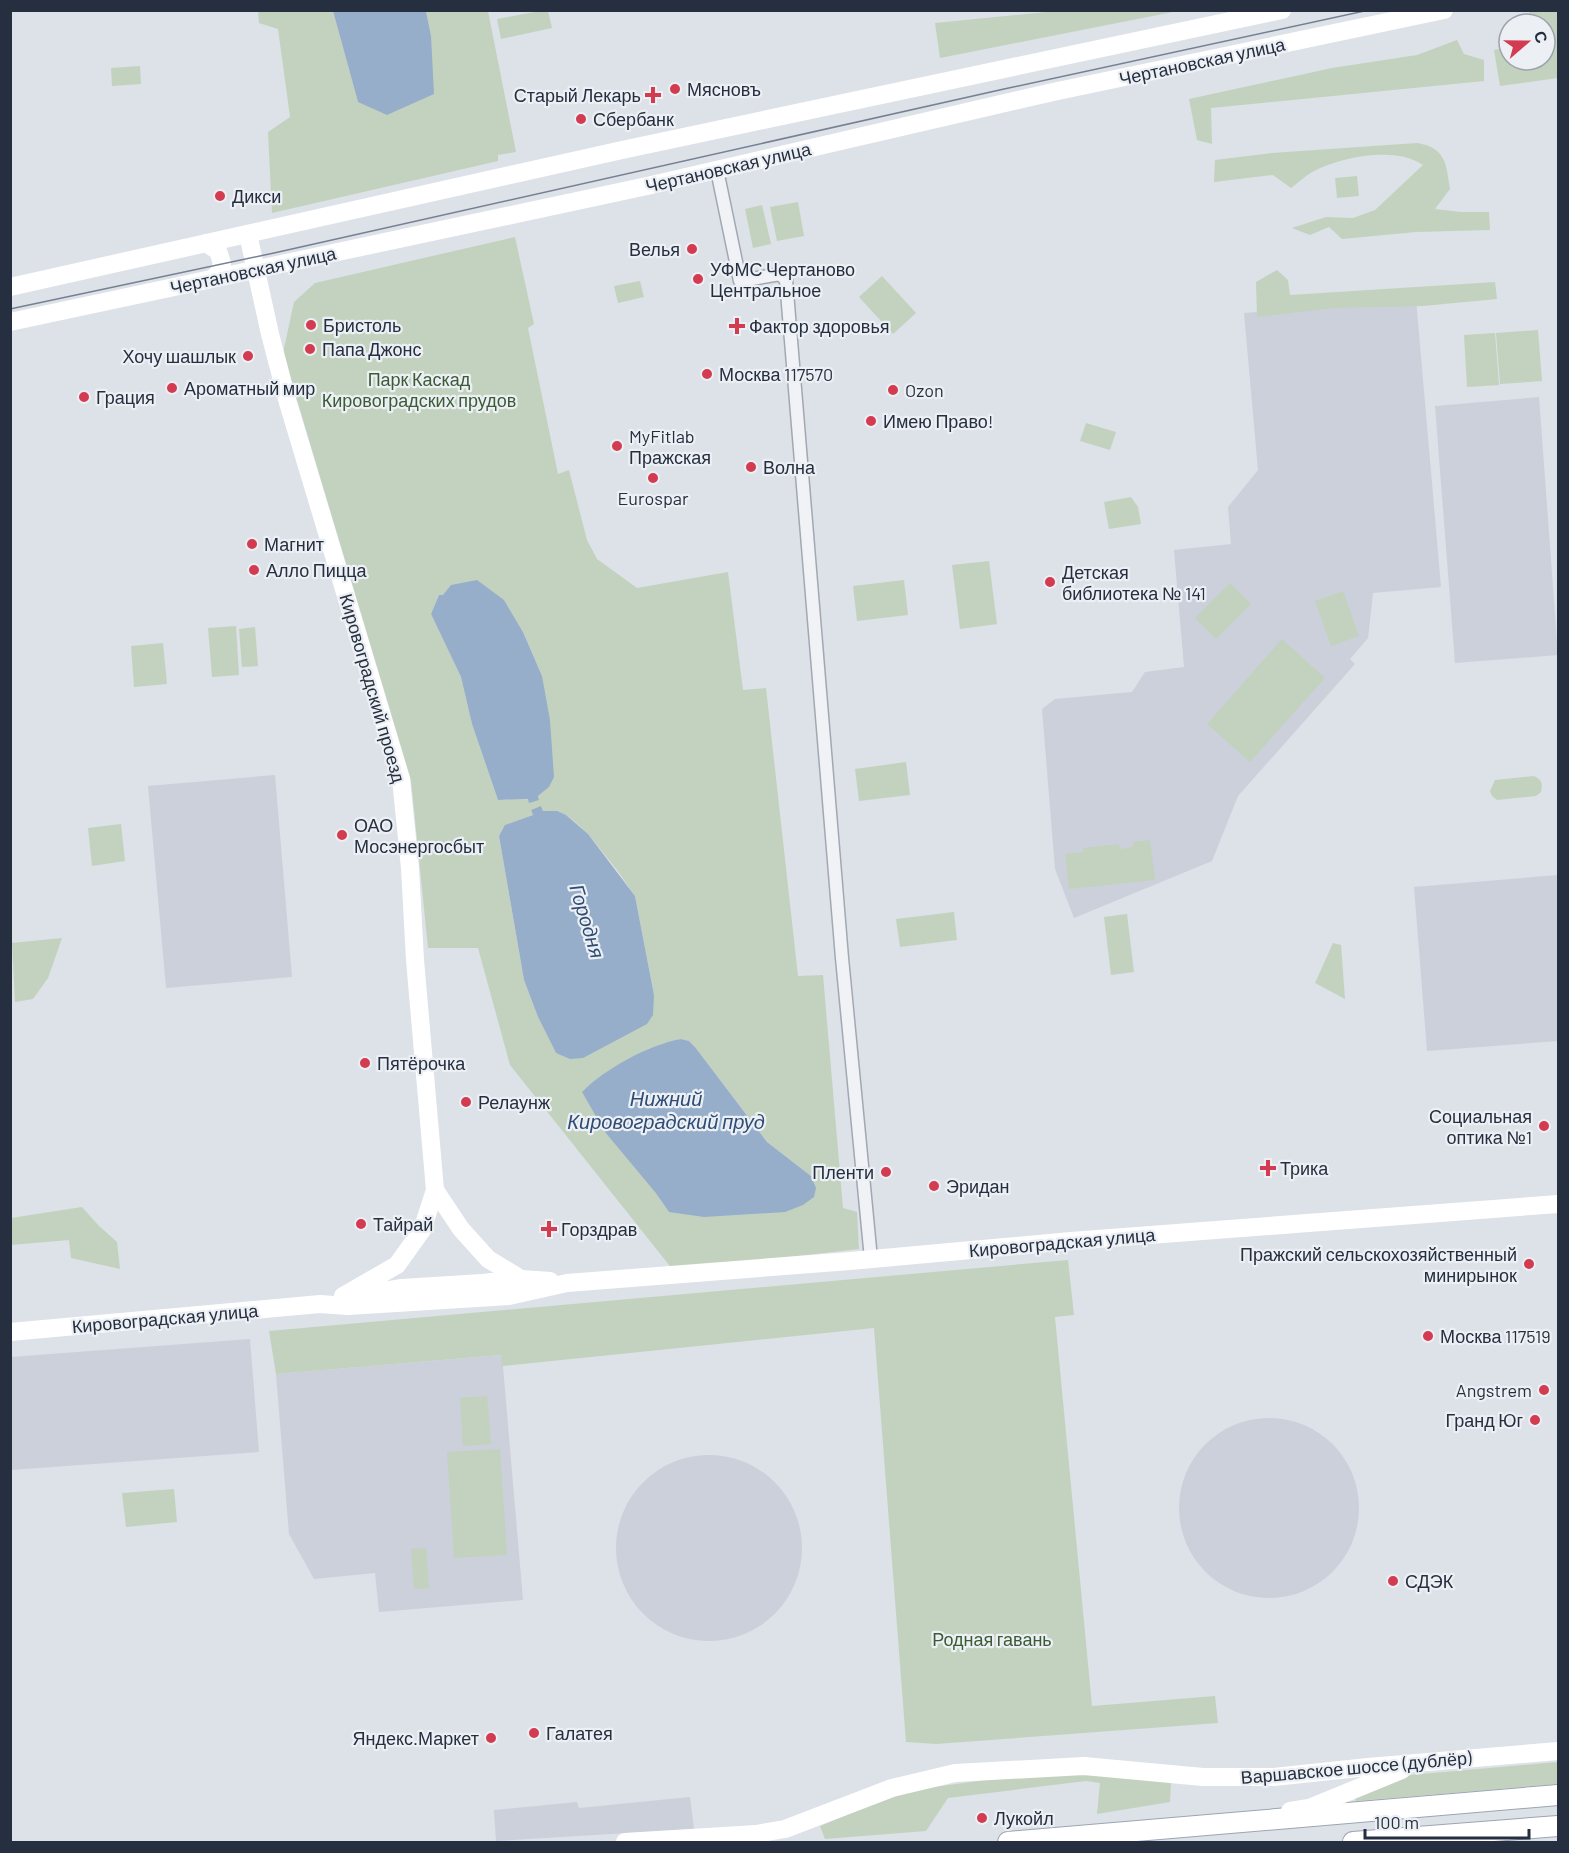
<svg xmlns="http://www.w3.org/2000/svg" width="1569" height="1853" font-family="Barlow,sans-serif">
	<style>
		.built { fill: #cbd0da }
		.green { fill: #c3d2be; fill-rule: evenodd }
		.water { fill: #96aeca }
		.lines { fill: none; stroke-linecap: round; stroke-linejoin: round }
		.street-casing { stroke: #a2a8b2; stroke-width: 15 }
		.primary-casing { stroke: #9ca5b4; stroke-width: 22 }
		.street { stroke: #f0f2f6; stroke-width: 12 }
		.secondary { stroke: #fff; stroke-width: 18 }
		.primary { stroke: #fff; stroke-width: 20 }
		.tram { stroke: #768092; stroke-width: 1.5 }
		.poi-dot { fill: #d33b50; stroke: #ecf0f5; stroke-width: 2 }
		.labels { text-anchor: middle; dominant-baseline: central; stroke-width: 4.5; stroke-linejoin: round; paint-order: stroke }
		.street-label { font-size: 18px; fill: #262f3f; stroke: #ecf0f5 }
		.poi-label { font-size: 18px; fill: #262f3f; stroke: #ecf0f5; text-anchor: start }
		.park-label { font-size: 18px; fill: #3a5b33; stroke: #ecf0f5 }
		.water-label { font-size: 20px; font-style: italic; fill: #2e4c74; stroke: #ecf0f5 }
	</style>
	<rect width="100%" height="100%" fill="#dde1e8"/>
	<g class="built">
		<polygon points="1416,299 1441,587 1373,593 1368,638 1350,659 1355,664 1238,796 1212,861 1074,918 1055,869 1042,709 1055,699 1132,692 1145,672 1184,667 1174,550 1231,544 1228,507 1258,470 1244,313"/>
		<polygon points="1539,397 1558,655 1455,663 1435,406"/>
		<polygon points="275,775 292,977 166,988 148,786"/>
		<polygon points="1558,875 1558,1041 1427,1051 1414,887"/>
		<polygon points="250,1339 259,1452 11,1470 11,1357"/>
		<polygon points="502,1355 523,1600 379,1612 375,1573 314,1579 289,1534 276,1374"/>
		<circle cx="1269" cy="1508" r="90"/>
		<circle cx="709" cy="1548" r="93"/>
		<polygon points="690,1797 694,1829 496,1841 494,1810 577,1802 579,1808"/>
	</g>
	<g class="green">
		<polygon points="1066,10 1178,11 940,58 935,23"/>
		<polygon points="258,11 333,11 358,102 431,36 426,11 488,11 516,152 498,155 498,161 272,213 268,132 290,117 278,29 259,23"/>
		<polygon points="540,11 548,11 552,28 501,39 497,19"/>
		<polygon points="1529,11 1558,11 1558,78 1500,86 1494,50 1509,47 1509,60 1545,60 1545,24 1516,24 1516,22 1531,20"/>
		<polygon points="1457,40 1464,54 1484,60 1484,81 1211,108 1212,144 1197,140 1189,99 1332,68 1417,55"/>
		<polygon points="140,66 141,84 112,86 111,68"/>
		<path d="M1417,143C1446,148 1446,163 1450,189L1435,209L1461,212H1489L1490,230L1416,232L1342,239L1329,227L1310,235L1292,228L1326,217L1353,218L1375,210L1423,165C1395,146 1342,157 1314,171C1306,175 1298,183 1291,188L1273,175L1214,182L1215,160L1272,153Z"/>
		<polygon points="1357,176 1359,196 1337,198 1335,178"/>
		<polygon points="798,202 804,236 777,241 770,207"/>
		<polygon points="762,205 771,244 753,248 745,209"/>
		<path d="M515,237L534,324L528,328L558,474L569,470L587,540L597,559L637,588L728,572L743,690L766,688L798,976L823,975L843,1208L857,1212L859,1249L673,1270L510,1065L478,948H428L411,780L283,353L294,302L315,283ZM439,595L504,600L523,632L542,676L549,787L538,796L539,799L498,800L472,724L461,677L431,614ZM541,807L543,811L566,815L575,822L588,834L617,870L635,896L654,995L646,1024L582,1058L556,1053L538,1017L524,980L499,836L506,825L533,815L531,810ZM681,1039L689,1041L695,1047L767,1142L811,1176L669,1212L655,1192L631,1059L648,1049Z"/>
		<polygon points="1277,270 1288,280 1290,295 1495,282 1497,299 1423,306 1334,308 1257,317 1256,282"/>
		<polygon points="882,276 916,313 893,334 859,297"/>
		<polygon points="640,281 644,297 618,303 614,286"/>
		<polygon points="1538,330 1542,381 1500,384 1496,333"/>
		<polygon points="1495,333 1499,385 1467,387 1464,335"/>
		<polygon points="1086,423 1116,432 1110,450 1080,441"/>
		<polygon points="1131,497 1138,507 1141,524 1109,529 1104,502"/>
		<polygon points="989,561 997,624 960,629 952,565"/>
		<polygon points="904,580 908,615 857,621 853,586"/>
		<polygon points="1230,583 1251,604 1216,639 1195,618"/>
		<polygon points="1343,591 1359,636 1331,646 1315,601"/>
		<polygon points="236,626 239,675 212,677 208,628"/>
		<polygon points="255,627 258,666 242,667 239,629"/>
		<polygon points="1282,639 1325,678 1250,762 1207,724"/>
		<polygon points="163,643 167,684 134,687 131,646"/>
		<polygon points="906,762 910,795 859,801 855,769"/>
		<path d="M1534,776C1542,780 1543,784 1541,792L1536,796L1497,800L1492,796L1490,791L1495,780Z"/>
		<polygon points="121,824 125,861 92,866 88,828"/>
		<polygon points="1150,840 1155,880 1069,889 1065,854 1083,852 1083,848 1119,844 1120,849 1133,847 1133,842"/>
		<polygon points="954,912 957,940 900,947 896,919"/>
		<polygon points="1127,914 1134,972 1111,975 1104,917"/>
		<polygon points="62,938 48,978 33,999 15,1002 12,943"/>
		<polygon points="1333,943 1341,945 1345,999 1315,983"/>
		<polygon points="82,1207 99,1226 117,1242 120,1269 71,1258 69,1240 11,1245 11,1218"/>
		<polygon points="1068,1260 1074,1315 1055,1317 1092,1706 1215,1696 1218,1723 936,1744 906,1742 874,1328 502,1366 501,1355 276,1374 269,1331"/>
		<polygon points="487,1396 491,1444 463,1446 460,1398"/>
		<polygon points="500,1449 507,1555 454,1558 447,1452"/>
		<polygon points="174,1489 177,1522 126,1527 122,1493"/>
		<polygon points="426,1548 429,1588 414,1589 411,1549"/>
		<polygon points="1558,1762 1558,1784 1356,1801 1354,1797 1382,1783 1410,1775"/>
		<polygon points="1087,1773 1171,1782 1170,1802 1097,1814 1100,1783 1086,1781 948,1798 926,1831 825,1839 820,1826 901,1793 919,1789 986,1780"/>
	</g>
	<g class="water">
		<polygon points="333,11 426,11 431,36 434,94 387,115 358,102"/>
		<polygon points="477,580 504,600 523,632 542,676 550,720 554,777 549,787 538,796 539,800 529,803 528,799 498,800 472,724 461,677 431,614 439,595 443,595 451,585"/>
		<polygon points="541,806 543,811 557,811 566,815 588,834 635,896 654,995 653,1015 647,1024 583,1058 570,1059 556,1053 538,1017 524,980 499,836 505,825 533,815 531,810"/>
		<path d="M681,1039L689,1041L695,1047L767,1142L811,1176L816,1188L814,1197L803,1205L785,1212L704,1217L669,1212L655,1192L605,1132L582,1092C605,1069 648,1045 681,1039Z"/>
	</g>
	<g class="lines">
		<defs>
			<polyline id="street" points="717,170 740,281 780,274 786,280 842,958 871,1259"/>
			<g id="primary">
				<polyline points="1008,1842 1558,1795"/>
				<polyline points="1353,1842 1558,1826"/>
			</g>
		</defs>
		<use href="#street" class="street-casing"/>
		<use href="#primary" class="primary-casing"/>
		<use href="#street" class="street"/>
		<g class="secondary">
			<polyline points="248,234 270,334 288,403 401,779 410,868 415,960 435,1190 422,1230 397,1265 343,1296"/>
			<polyline points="206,243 218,251 222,263 219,273 213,278"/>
			<polyline points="10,287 622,150 1282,10"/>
			<polyline points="10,322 647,186 1053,92 1444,10"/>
			<polyline points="435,1190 461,1229 488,1259 521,1279"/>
			<polyline points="359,1295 402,1288 482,1283 521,1279 550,1281"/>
			<polyline points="10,1332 320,1304 348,1306 509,1296 567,1283 850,1261 1071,1241 1558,1204"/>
			<polyline points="1290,1811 1309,1808 1402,1770"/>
			<polyline points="625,1842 756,1834 785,1829 892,1788 955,1773 1084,1766 1203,1777 1274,1777 1368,1767 1558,1751"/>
		</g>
		<use href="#primary" class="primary"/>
		<polyline class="tram" points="10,309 274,253 1004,89 1369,10"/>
	</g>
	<g class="poi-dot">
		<circle cx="675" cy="89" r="6"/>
		<path d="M650 86h6v6h6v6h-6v6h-6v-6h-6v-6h6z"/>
		<circle cx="581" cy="119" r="6"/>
		<circle cx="220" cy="196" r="6"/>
		<circle cx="692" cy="249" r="6"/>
		<circle cx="698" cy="279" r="6"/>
		<circle cx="311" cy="325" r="6"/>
		<path d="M734 317h6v6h6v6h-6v6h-6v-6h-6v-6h6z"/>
		<circle cx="310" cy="349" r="6"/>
		<circle cx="248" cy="356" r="6"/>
		<circle cx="707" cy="374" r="6"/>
		<circle cx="172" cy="388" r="6"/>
		<circle cx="893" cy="390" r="6"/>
		<circle cx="84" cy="397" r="6"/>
		<circle cx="871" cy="421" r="6"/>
		<circle cx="617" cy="446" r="6"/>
		<circle cx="751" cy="467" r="6"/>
		<circle cx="653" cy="478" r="6"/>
		<circle cx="252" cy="544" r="6"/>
		<circle cx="254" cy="570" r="6"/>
		<circle cx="1050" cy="582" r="6"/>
		<circle cx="342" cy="835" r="6"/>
		<circle cx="365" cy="1063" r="6"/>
		<circle cx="466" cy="1102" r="6"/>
		<circle cx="1544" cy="1126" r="6"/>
		<path d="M1265 1159h6v6h6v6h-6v6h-6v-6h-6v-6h6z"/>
		<circle cx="886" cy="1172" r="6"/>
		<circle cx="934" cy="1186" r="6"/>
		<circle cx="361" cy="1224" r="6"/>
		<path d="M546 1220h6v6h6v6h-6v6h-6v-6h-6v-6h6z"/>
		<circle cx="1529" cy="1264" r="6"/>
		<circle cx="1428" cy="1336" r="6"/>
		<circle cx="1544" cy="1390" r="6"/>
		<circle cx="1535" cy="1420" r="6"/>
		<circle cx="1393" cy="1581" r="6"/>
		<circle cx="534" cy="1733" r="6"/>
		<circle cx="491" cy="1738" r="6"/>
		<circle cx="982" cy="1818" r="6"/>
	</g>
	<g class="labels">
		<g class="street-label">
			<text transform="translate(1202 61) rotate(-12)">Чертановская улица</text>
			<text transform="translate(728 167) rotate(-13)">Чертановская улица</text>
			<text transform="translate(253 270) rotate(-12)">Чертановская улица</text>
			<text transform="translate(373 688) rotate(74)">Кировоградский проезд</text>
			<text transform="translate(1062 1242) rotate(-5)">Кировоградская улица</text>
			<text transform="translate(165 1318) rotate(-5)">Кировоградская улица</text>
			<text transform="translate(1356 1767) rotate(-5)">Варшавское шоссе (дублёр)</text>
		</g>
		<g class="poi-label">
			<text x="687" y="89">Мясновъ</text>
			<text x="641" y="95" text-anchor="end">Старый Лекарь</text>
			<text x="593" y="119">Сбербанк</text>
			<text x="232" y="196">Дикси</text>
			<text x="680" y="249" text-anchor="end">Велья</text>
			<text x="710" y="269">УФМС Чертаново<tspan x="710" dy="21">Центральное</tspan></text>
			<text x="323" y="325">Бристоль</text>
			<text x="749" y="326">Фактор здоровья</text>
			<text x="322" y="349">Папа Джонс</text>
			<text x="236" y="356" text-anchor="end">Хочу шашлык</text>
			<text x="719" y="374">Москва 117570</text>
			<text x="184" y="388">Ароматный мир</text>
			<text x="905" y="390">Ozon</text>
			<text x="96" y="397">Грация</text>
			<text x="883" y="421">Имею Право!</text>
			<text x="629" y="436">MyFitlab<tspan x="629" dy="21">Пражская</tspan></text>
			<text x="763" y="467">Волна</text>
			<text x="653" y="498" text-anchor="middle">Eurospar</text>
			<text x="264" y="544">Магнит</text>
			<text x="266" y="570">Алло Пицца</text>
			<text x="1062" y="572">Детская<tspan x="1062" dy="21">библиотека № 141</tspan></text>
			<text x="354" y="825">ОАО<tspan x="354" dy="21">Мосэнергосбыт</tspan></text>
			<text x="377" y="1063">Пятёрочка</text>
			<text x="478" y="1102">Релаунж</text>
			<text x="1532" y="1116" text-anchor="end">Социальная<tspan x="1532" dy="21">оптика №1</tspan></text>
			<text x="1280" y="1168">Трика</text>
			<text x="874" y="1172" text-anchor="end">Пленти</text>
			<text x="946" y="1186">Эридан</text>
			<text x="373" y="1224">Тайрай</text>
			<text x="561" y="1229">Горздрав</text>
			<text x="1517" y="1254" text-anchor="end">Пражский сельскохозяйственный<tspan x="1517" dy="21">минирынок</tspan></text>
			<text x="1440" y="1336">Москва 117519</text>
			<text x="1532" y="1390" text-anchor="end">Angstrem</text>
			<text x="1523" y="1420" text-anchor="end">Гранд Юг</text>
			<text x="1405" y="1581">СДЭК</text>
			<text x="546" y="1733">Галатея</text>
			<text x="479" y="1738" text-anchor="end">Яндекс.Маркет</text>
			<text x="994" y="1818">Лукойл</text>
		</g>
		<g class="park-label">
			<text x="419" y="379">Парк Каскад<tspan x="419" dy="21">Кировоградских прудов</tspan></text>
			<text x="992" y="1639">Родная гавань</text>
		</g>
		<g class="water-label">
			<text transform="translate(588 921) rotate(73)">Городня</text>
			<text x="666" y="1098">Нижний<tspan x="666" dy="23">Кировоградский пруд</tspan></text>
		</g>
	</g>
	<rect width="1569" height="1853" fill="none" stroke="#262f3f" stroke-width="24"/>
	<g transform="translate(1527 42) rotate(70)"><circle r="28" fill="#ecf0f5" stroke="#9da3ac" stroke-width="1.5"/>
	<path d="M0-4.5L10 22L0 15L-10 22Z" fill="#d33b50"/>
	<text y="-9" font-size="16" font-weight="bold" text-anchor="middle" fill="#262f3f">С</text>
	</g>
	<path d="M1365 1829v9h164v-9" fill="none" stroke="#262f3f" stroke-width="3"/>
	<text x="1374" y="1829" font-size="18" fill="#262f3f" stroke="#ecf0f5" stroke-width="4.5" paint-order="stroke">100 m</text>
</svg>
